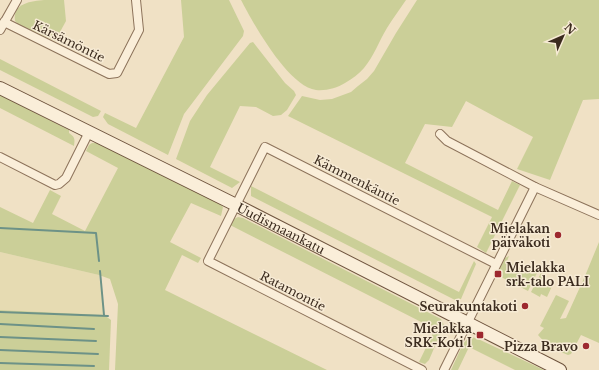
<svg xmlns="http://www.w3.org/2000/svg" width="599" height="370" font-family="'Libre Baskerville',serif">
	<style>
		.farmland { fill: #e6dbb2 }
		.green { fill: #cbcf98 }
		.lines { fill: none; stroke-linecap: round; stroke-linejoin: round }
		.stream { stroke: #6d9287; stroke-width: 2 }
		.street-casing { stroke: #8c725a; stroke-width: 10 }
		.secondary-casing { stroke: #6e533d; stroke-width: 14 }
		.street { stroke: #faeed9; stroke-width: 8 }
		.secondary { stroke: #faeed9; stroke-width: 12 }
		.poi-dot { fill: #9d282f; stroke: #f7ebd5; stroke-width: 1.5 }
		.labels { text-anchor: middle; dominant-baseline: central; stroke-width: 3; stroke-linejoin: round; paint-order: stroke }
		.street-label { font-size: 12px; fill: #3b2b1e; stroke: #f7ebd5 }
		.poi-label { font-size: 12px; font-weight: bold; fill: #3b2b1e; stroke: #f7ebd5; text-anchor: end }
	</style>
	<rect width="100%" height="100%" fill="#f0e1c5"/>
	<polygon class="farmland" points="0,252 99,275 104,315 0,310"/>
	<g class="green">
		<path d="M44,0H64L66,21L55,41L18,24L15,21C12,3 32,1 44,0Z"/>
		<polygon points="181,0 229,0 244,31 243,36 184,114 168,155 108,124 103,117 105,113 136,128 184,37"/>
		<path d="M241,0H406C400,9 393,18 387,28C379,41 374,56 364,68C359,74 352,79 345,83C337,88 326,91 316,90C288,86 253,23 241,0Z"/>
		<polygon points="417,0 599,0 599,99 583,100 550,180 517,169 533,137 466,101 452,127 425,124 405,163 498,210 512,181 520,185 486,253 477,247 492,217 288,116 302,96 320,100 332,99 351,92 358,86 367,79 374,71 396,33"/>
		<polygon points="253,42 285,83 294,91 296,95 287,110 281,115 273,116 256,107 240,106 210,167 240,182 232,188 176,159 190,121 207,95 250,43"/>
		<polygon points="0,59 101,111 98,116 93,117 0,70"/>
		<path d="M0,95L69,130V133C75,137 75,139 74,146L0,108Z"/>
		<polygon points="92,143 97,143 220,204 223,207 221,216 191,203 170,242 201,258 198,263 182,255 165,290 327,370 115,370 118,304 110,279 99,275 0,252 0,207 33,223 50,190 61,196 52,214 85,231 118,168 86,151 89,145"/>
		<polygon points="251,186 459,292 474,261 476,264 461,299 455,300 251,196"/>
		<polygon points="238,217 243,218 441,319 444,325 429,360 425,364 419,362 435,329 230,225 234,219"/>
		<polygon points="599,242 599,343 581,335 571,354 568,355 549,347 538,335 544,328 540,326 556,295 569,301 560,319 566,318 585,276"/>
		<polygon points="509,256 507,261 533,274 535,270 538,271 528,291 501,277 499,275 500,266 505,258"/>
		<polygon points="541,273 544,274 542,279 553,284 547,297 541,294 540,297 531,292"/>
		<polygon points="0,310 104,315 111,320 109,370 0,370"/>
		<polygon points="469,337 476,338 544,370 515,370 469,347 458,370 451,370 463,344"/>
	</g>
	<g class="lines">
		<g class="stream">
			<polyline points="0,228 96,233 99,261"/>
			<polyline points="100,271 104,315"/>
			<polyline points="0,312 108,316"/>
			<polyline points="0,324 94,329"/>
			<polyline points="0,337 96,341"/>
			<polyline points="0,350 98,354"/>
			<polyline points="0,363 94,366"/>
		</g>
		<defs>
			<g id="street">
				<polyline points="4,22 109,74 117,73 139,30 136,0"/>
				<polyline points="0,30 17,0"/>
				<polyline points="440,134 447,141 535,187 599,215"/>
				<polyline points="0,157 55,185 59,184 66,178 89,132"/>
				<polyline points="422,370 208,261 265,147 496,264"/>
				<polyline points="444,370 535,187"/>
			</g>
			<g id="secondary">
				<path id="s1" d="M0,88L236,205L560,370"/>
			</g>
		</defs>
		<use href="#street" class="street-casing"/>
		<use href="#secondary" class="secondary-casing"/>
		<use href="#street" class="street"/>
		<use href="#secondary" class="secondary"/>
	</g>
	<g class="poi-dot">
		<circle cx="558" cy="235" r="4"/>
		<rect x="494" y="270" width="8" height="8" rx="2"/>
		<circle cx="525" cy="306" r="4"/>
		<rect x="476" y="331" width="8" height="8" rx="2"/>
		<circle cx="586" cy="346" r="4"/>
	</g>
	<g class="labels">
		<g class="street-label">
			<text transform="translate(69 41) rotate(26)">Kärsämöntie</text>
			<text transform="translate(357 180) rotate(27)">Kämmenkäntie</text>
			<text stroke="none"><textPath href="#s1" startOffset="314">Uudismaankatu</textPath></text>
			<text transform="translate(293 291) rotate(27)">Ratamontie</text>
		</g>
		<g class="poi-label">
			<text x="550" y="228">Mielakan<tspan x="550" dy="14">päiväkoti</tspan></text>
			<text x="506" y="267" text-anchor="start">Mielakka<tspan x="506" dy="14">srk-talo PALI</tspan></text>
			<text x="517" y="306">Seurakuntakoti</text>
			<text x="472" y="328">Mielakka<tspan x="472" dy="14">SRK-Koti I</tspan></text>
			<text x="578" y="346">Pizza Bravo</text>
		</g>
	</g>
	<g transform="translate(563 36) rotate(45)" stroke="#f7ebd5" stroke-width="3" paint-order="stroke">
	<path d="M0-3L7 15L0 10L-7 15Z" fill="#3b2b1e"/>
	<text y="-6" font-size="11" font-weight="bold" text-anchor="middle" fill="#3b2b1e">N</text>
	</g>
</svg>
